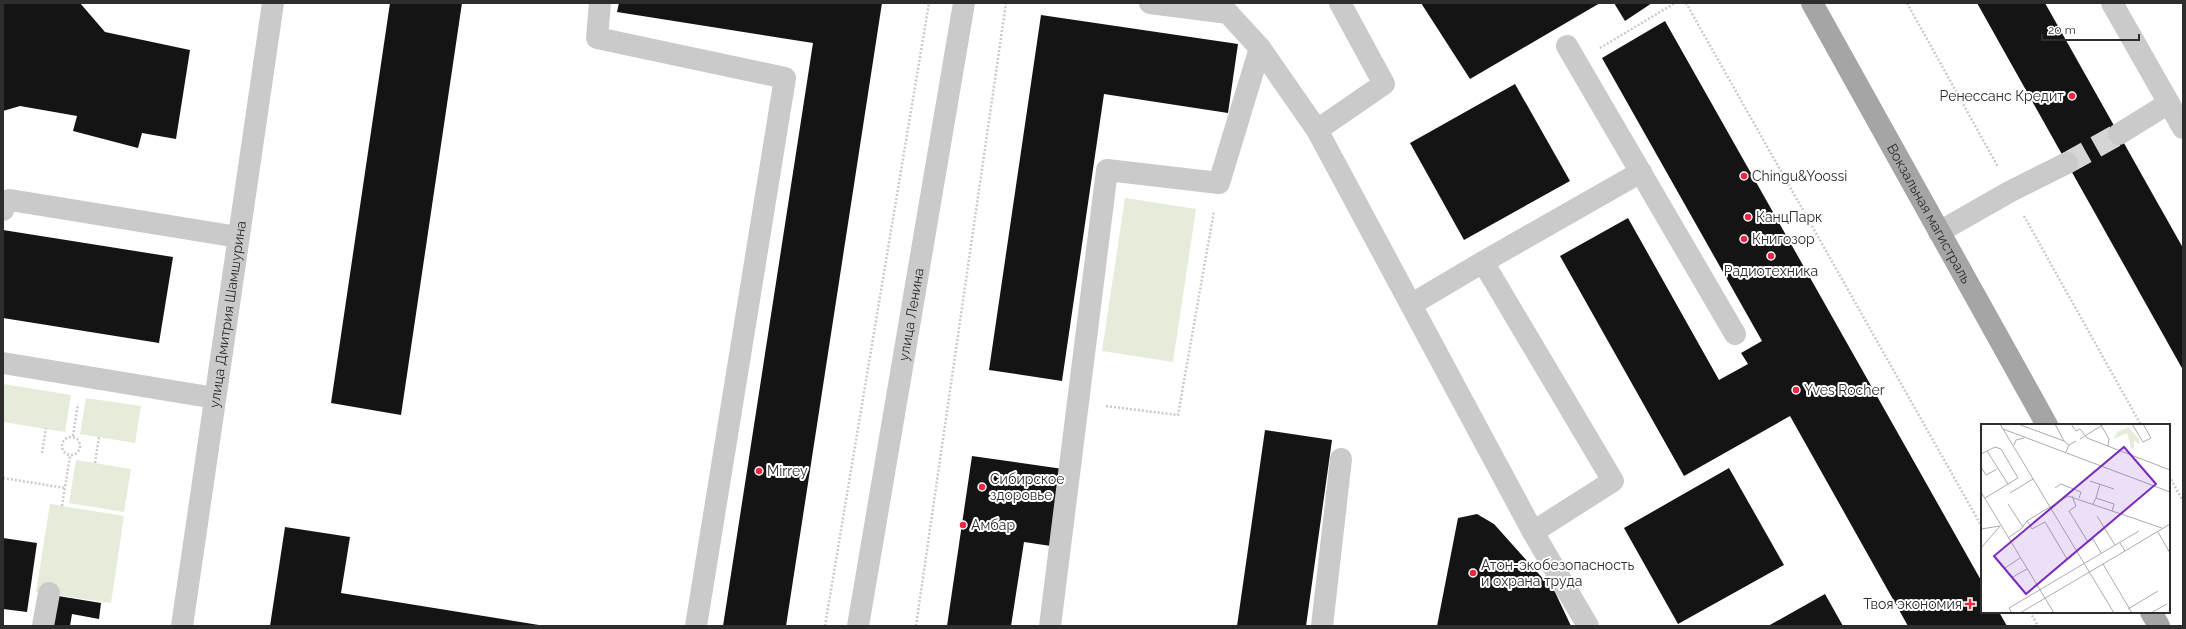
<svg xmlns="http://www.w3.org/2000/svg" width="2186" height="629" font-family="Raleway,sans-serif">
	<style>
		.green { fill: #e5ecda }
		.building { fill: #141414 }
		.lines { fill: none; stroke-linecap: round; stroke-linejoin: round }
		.minor-tunnel { stroke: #d5d5d5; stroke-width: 22; stroke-dasharray: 22 11; stroke-linecap: butt }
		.path { stroke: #cacaca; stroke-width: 2.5; stroke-dasharray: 2 2; stroke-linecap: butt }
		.minor { stroke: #cacaca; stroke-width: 22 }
		.major { stroke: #a5a5a5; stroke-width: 22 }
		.poi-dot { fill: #ee2643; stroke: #fff; stroke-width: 1.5 }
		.labels { text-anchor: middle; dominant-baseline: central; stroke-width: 4; stroke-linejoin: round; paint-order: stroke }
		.poi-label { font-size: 14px; fill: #2d2d2d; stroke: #fff; text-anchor: start }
		.street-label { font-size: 14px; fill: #2d2d2d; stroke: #fff }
		.inset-road { fill: none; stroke: #ababab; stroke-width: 1 }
		.view { fill: #7b2cbf; fill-opacity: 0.15; stroke: #7b2cbf; stroke-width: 2 }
		.inset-edge { fill: none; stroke: #2d2d2d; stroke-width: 2 }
	</style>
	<rect width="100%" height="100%" fill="#fff"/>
	<g class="green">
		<polygon points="1125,198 1196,209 1173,362 1102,351"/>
		<polygon points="3,384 71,395 65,432 3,422"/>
		<polygon points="86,398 141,406 135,443 80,434"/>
		<polygon points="76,460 131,469 124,512 69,503"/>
		<polygon points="50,504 124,516 111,603 36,592"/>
	</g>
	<g class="building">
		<polygon points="3,3 80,3 105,32 190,50 176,139 142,133 138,148 73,131 77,116 20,106 3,111"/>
		<polygon points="390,3 462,3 401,415 331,403"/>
		<polygon points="619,3 882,3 786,626 723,626 813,43 617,12"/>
		<polygon points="1421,3 1600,3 1470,79"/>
		<polygon points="1614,3 1652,3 1625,21"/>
		<polygon points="1977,3 2045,3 2183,248 2183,370"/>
		<polygon points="1041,15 1238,44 1228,113 1104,94 1062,381 989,370"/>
		<polygon points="1665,21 1982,582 1982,612 1999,612 2007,626 1908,626 1790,416 1684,476 1560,256 1628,218 1719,380 1748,364 1741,353 1762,341 1602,58"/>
		<polygon points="1515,84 1570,181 1464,240 1410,143"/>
		<polygon points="3,230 173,257 159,343 3,318"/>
		<polygon points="1265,430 1332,440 1306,626 1237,626"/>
		<polygon points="972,456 1063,469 1051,546 1024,542 1011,626 947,626"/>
		<polygon points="1729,468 1784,565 1678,624 1624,528"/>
		<polygon points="1477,514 1494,524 1555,592 1571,626 1437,626 1458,518"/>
		<polygon points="285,527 350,537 341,593 545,626 270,626"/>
		<polygon points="3,538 37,543 27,612 3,609"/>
		<polygon points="1825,594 1843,626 1768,626"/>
		<polygon points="58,596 101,603 99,619 72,614 70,626 53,626"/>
	</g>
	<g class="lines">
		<polyline class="minor-tunnel" points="2067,163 2119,134"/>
		<g class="path">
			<polyline points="1686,3 1982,527"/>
			<polyline points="1907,3 1998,167"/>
			<polyline points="1600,48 1675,3"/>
			<polyline points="2024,216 2141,425"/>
			<polyline points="1106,406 1178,415 1214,211"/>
			<polyline points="73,436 78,404"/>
			<circle cx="71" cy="446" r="9"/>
			<polyline points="42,453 46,428"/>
			<polyline points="95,463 99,437"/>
			<polyline points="2169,476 2183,501"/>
			<polyline points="3,478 65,488"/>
			<polyline points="62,506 70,456"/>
			<polyline points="2030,612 2038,626"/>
			<polyline points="825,626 929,3"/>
			<polyline points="916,626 1006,3"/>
		</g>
		<g class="minor">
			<polyline points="600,3 597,38 785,78 696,626"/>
			<polyline points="1150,3 1228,13 1260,48 1317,130 1533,532 1588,626"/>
			<polyline points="2112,3 2183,128"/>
			<polyline points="1567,46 1735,334"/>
			<polyline points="1317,130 1384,84 1340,3"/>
			<polyline points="2119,134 2169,103"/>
			<polyline points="3,210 6,201 10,200 238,237"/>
			<polyline points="1939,232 2011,191 2067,163"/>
			<polyline points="1483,262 1641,172"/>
			<polyline points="1412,304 1483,262 1613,481 1533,532"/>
			<polyline points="3,363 215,398"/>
			<polyline points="43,626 49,593"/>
			<path id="s1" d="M182,626L273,3"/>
			<path id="s2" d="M858,626L964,3"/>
			<polyline points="1050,626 1107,170 1219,183 1260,48"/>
			<polyline points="1322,626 1341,459"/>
		</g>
		<g class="major">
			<path id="s3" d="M1812,3L2047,425"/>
			<polyline points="2151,612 2159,626"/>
		</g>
	</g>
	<g class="poi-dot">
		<circle cx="2072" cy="96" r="4"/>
		<circle cx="1744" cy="176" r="4"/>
		<circle cx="1748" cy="217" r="4"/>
		<circle cx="1744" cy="239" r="4"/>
		<circle cx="1771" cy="256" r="4"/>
		<circle cx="1796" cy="390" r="4"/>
		<circle cx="759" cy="471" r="4"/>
		<circle cx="982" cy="487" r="4"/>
		<circle cx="963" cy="525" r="4"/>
		<circle cx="1473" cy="573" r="4"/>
		<path d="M1968 598h4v4h4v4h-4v4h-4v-4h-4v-4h4z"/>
	</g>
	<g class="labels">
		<g class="poi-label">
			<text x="2064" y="96" text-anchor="end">Ренессанс Кредит</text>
			<text x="1752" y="176">Chingu&amp;Yoossi</text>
			<text x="1756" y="217">КанцПарк</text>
			<text x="1752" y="239">Книгозор</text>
			<text x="1771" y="271" text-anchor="middle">Радиотехника</text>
			<text x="1804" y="390">Yves Rocher</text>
			<text x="767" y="471">Mirrey</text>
			<text x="990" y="479">Сибирское<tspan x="990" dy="16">здоровье</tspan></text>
			<text x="971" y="525">Амбар</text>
			<text x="1481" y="565">Атон-экобезопасность<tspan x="1481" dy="16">и охрана труда</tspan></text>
			<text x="1962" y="604" text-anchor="end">Твоя экономия</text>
		</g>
		<g class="street-label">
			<text stroke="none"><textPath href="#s3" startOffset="241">Вокзальная магистраль</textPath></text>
			<text stroke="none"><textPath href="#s2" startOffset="316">улица Ленина</textPath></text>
			<text stroke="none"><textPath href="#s1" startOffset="315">улица Дмитрия Шамшурина</textPath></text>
		</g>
	</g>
	<g transform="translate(1981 424)">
		<rect width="189" height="189" fill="#fff"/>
		<path d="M147,3L158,15V20L153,17V24H150L146,9L132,15L136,8Z" fill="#e5ecda"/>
		<path class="inset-road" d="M19,0L22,5L189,68M37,0L83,17M74,0L83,17L88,21M90,0L95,7L99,5L106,14L189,46M151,0L162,18L170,14L162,0M120,1L128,15L127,22M22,5L133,189M99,15L123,0M33,21L35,16L43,14M85,28L88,21L95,17M0,30L6,27L27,60M0,43L5,51L16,45M109,57L133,65M74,64L80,60L100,68L98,74M0,68L73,189M29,69L52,55M91,72L95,82L88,87L107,118L112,115L120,129M4,74L37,54L20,25L14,23L6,27M115,74L119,60M27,80L42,103M112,80L115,74L133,80L131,87M116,92L134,121M46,97L51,105L64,98L86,135M0,105L19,102M177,108L189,129M27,114L40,105L46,97L87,72L181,104M139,119L144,127L189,100M0,124L19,102M122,140L151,189M25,146L24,144L39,134M30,154L46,145M147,185L177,167M31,189L28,184L158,107M39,189L144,127M170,189L186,180"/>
		<path class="view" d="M143,23L175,60L45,170L13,132Z"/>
		<rect width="189" height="189" class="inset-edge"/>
	</g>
	<rect width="2186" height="629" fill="none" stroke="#2d2d2d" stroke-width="8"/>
	<path d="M2042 34v6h97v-6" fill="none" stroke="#2d2d2d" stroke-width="2"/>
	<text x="2048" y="34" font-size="12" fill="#2d2d2d" stroke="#ffffff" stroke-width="3" paint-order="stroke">20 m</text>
</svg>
